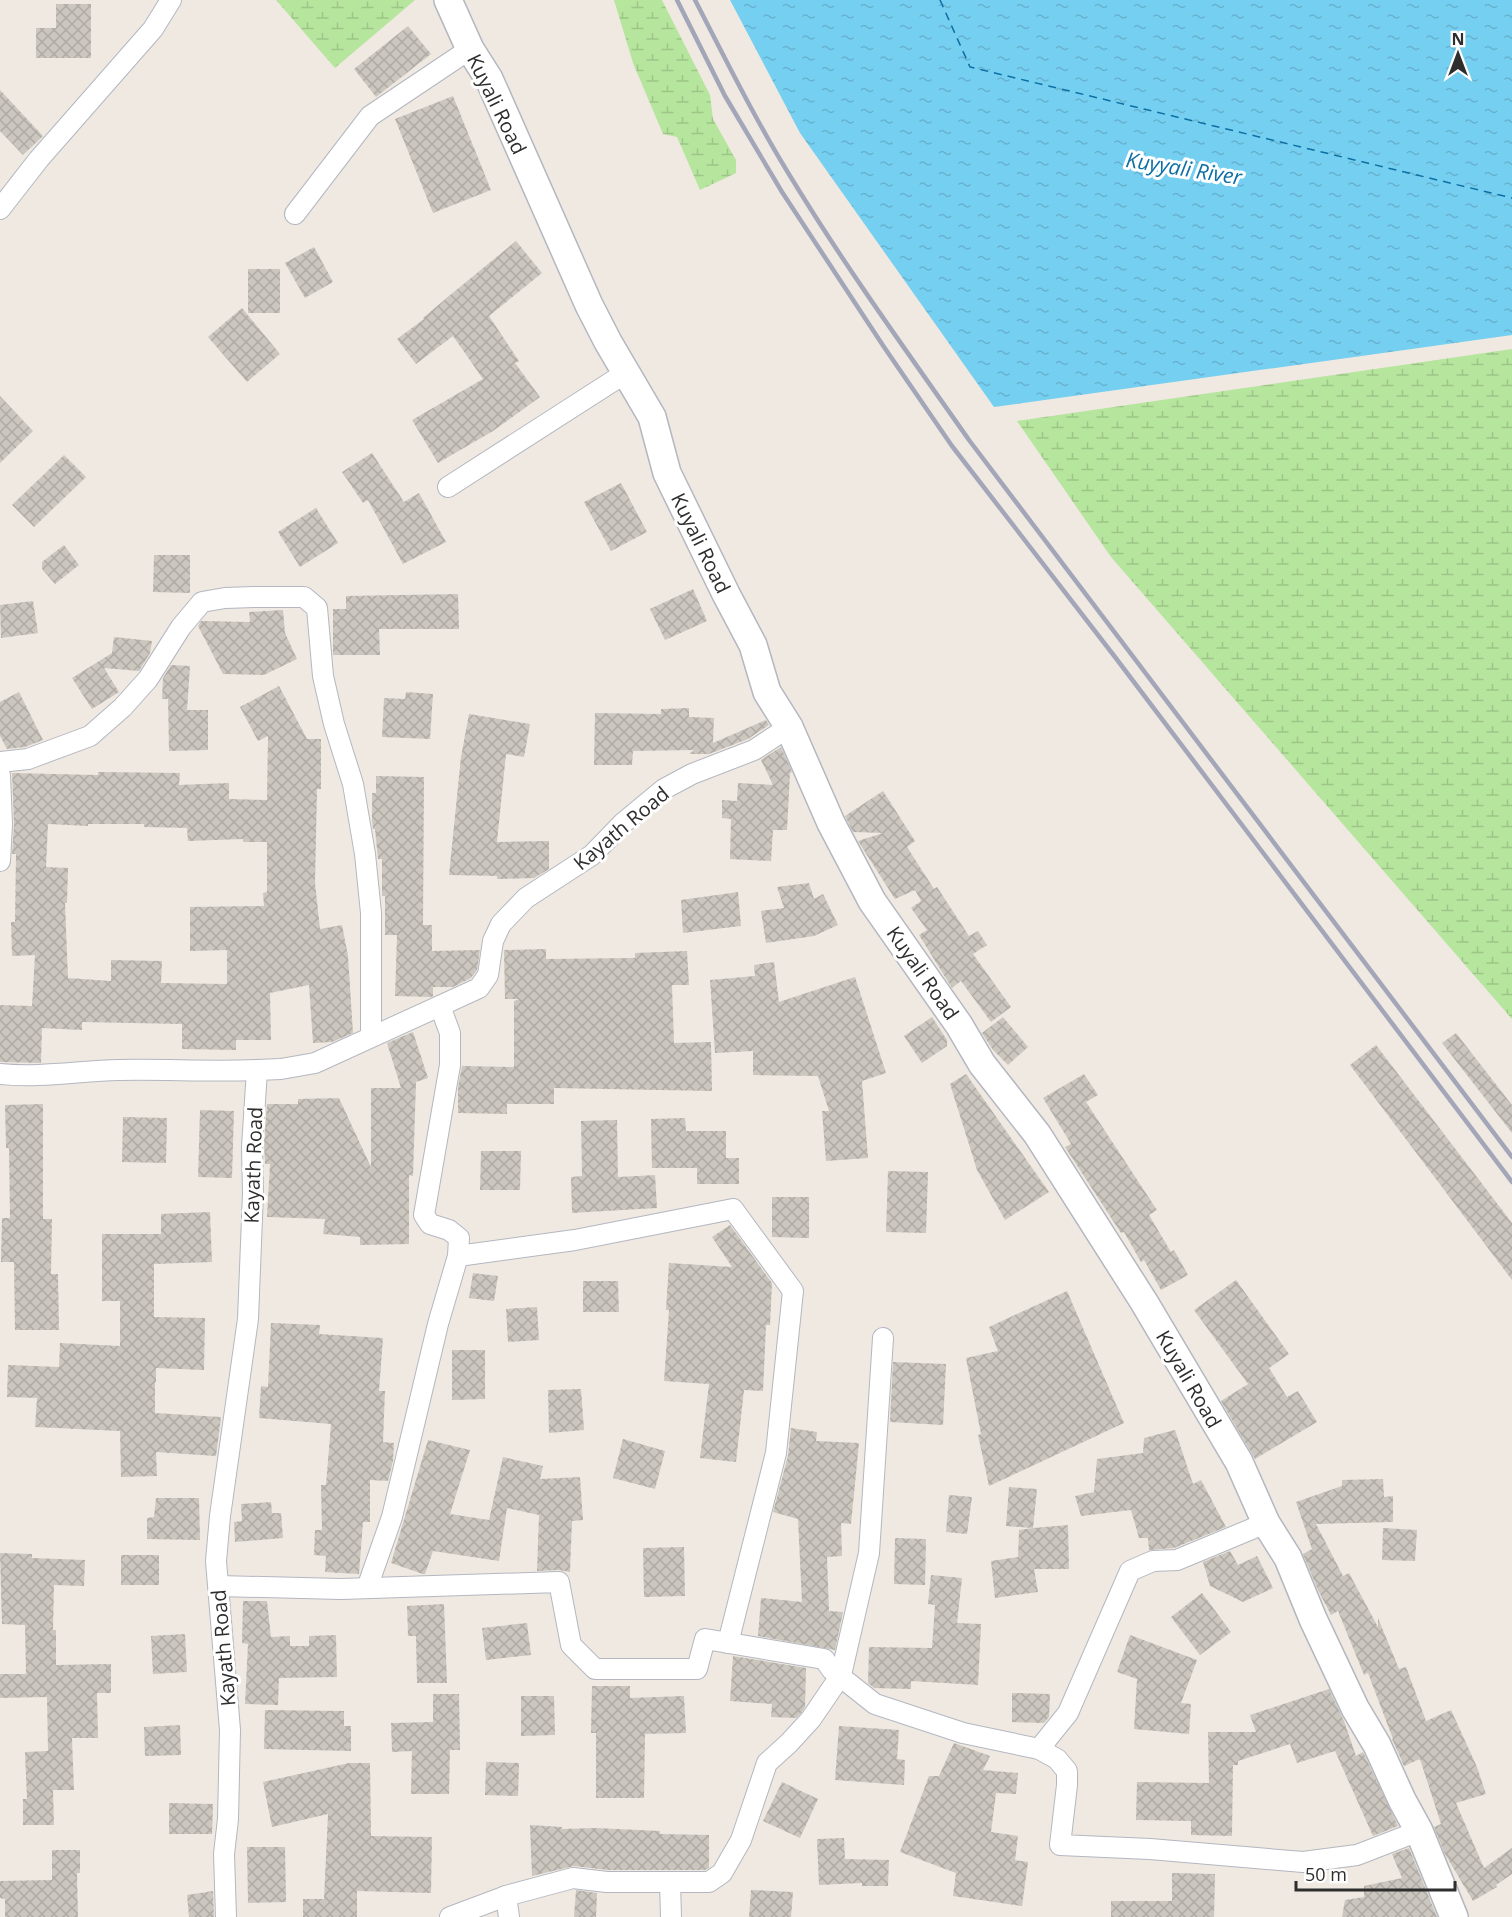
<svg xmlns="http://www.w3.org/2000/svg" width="1512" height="1917" font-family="'Open Sans',sans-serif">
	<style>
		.wetland { fill: url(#wetland-marsh) }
		.water { fill: url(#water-ripples) }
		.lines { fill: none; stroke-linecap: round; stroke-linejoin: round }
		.ferry { stroke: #0d6fa3; stroke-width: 1.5; stroke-dasharray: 8 6; stroke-linecap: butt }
		.building { fill: url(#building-cross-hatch); fill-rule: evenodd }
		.minor-casing { stroke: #b4b7c1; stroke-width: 22 }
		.secondary-casing { stroke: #b4b7c1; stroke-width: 30 }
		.minor { stroke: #fff; stroke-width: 20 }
		.secondary { stroke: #fff; stroke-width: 27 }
		.rail { stroke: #a3a6b8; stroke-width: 4.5 }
		.labels { text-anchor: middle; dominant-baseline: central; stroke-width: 6; stroke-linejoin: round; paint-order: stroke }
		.street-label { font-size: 20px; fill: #2e2e2e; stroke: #fff }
		.water-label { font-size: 21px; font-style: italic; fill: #0d6fa3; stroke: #fff }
	</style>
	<defs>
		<pattern id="wetland-marsh" width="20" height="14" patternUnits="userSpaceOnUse" patternTransform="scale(1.5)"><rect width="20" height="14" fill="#b6e59e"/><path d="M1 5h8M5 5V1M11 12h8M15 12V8" fill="none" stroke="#9dc588"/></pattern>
		<pattern id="water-ripples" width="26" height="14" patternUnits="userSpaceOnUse" patternTransform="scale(1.5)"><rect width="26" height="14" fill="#75cff0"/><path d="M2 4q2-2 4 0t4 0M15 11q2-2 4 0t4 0" fill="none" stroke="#66b2ce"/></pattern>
		<pattern id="building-cross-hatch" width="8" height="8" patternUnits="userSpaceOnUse" patternTransform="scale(1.5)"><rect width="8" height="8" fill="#cbc7bf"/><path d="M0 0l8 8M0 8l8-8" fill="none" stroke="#afaba4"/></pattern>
	</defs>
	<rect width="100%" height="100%" fill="#efe9e1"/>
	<g class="wetland">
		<polygon points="276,0 415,0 335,68"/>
		<polygon points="614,0 662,0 710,95 713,119 736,160 736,173 700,190 677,137 663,134 633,63"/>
		<polygon points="1512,349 1512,1019 1111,557 1017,421"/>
	</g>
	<polygon class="water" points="730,0 1512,0 1512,335 994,407 800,133"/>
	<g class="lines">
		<polyline class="ferry" points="940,0 970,67 1512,198"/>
	</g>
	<g class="building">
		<polygon points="56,4 91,4 91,58 36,58 36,28 56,28"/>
		<polygon points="408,26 431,54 376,97 354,69"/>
		<polygon points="0,90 43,136 23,155 0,131"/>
		<polygon points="453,96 491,190 433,213 395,119"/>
		<polygon points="516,241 542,273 489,316 519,361 515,363 540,397 493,431 438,463 412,420 483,379 453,336 416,364 397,339 424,319 423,318 449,296"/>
		<polygon points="314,247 333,282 305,298 285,263"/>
		<rect x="248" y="269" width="32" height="44"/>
		<polygon points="242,308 280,354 247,382 208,337"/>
		<polygon points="0,396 33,431 0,463"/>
		<polygon points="372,453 404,502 419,493 446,542 403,564 368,500 363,503 342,472"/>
		<polygon points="64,455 86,477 34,527 12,505"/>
		<polygon points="621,483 647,532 611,551 584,502"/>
		<polygon points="316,508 338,543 300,567 278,532"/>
		<polygon points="64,545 79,565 55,584 42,569 42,562"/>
		<polygon points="154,555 190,555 190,593 153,592"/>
		<polygon points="693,589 707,621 665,640 650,609"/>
		<polygon points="458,594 459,629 379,629 380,655 333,655 333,609 346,609 346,596"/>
		<polygon points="33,601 38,633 1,638 0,605"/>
		<polygon points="283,610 285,633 297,659 264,675 223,674 198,626 201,621 250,622 249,612"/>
		<polygon points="114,637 152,641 150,653 139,671 104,668 119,692 92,709 72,678 112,653"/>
		<polygon points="171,665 190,666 187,710 208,710 208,750 169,751 168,699 162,699 163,678"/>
		<path d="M279,686L307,739H321V789H317L315,883L320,929L342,925L348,956L353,1033L332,1042L313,1043L309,985L270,993L271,1040H236V1050L182,1049V1024L82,1022V1030L42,1028L41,1063L0,1062V1005L32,1006L35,955L12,956L11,922H15L16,854H12L14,824L12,773L98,775V772L180,773L179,785L229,783V799L267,800L268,736L258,741L240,707ZM48,824L88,826V824H144V827L187,828L188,841L243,839V842H267V892L263,893L264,906L190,907V951L227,950V984L161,983L162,961L111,960V981L68,978L65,903H67L68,868L46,867Z"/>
		<polygon points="19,692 43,740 25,747 7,749 0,736 0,702"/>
		<polygon points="406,692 433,694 430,739 382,737 384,698 405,699"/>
		<polygon points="689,708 689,717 714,718 713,743 766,720 769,725 748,739 709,754 689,754 694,750 633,751 632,765 594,765 595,713 661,714 661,709"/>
		<polygon points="469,714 530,724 524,757 506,754 497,842 549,841 549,869 534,878 497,879 497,876 449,875 461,757"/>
		<polygon points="781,747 792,772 790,773 787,830 773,830 771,861 730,859 731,819 722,818 722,800 737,801 738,783 773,785 761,760"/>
		<polygon points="376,776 424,777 423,925 432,925 432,951 480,950 477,970 471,978 453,987 433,987 433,996 431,997 395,996 397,935 385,935 385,896 382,896 382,859 378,859 375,829 373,829 372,821 372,793 376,793"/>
		<polygon points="883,791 915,841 907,847 934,889 937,887 969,936 978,931 987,945 973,954 1011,1007 991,1022 961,981 952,988 919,935 927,930 911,908 921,901 915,890 895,899 858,841 883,833 853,832 845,816"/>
		<polygon points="809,883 814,899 823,894 838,925 814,936 766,943 761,911 784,908 777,887"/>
		<polygon points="738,892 741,926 683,933 681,900"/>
		<polygon points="546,949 546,959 635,958 635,953 687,951 689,985 672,985 674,1043 711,1042 712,1091 554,1088 554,1104 507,1104 507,1114 458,1113 458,1087 462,1066 514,1067 514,1001 519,999 505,999 504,950"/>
		<polygon points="774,962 779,1002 855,977 886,1073 862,1081 868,1158 826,1161 822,1111 829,1111 818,1076 753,1075 753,1051 715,1053 710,980 755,976 754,965"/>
		<polygon points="932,1017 947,1040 947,1046 922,1063 904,1036"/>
		<polygon points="1003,1017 1028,1047 1008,1065 993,1050 982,1033"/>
		<polygon points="413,1032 428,1078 416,1082 413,1176 409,1175 409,1244 360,1245 360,1237 323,1234 325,1219 267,1217 270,1164 265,1164 264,1143 267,1104 298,1104 298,1099 339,1098 371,1167 371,1088 401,1088 387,1043"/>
		<polygon points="1456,1033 1512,1105 1512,1133 1442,1043"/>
		<polygon points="1376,1045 1512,1223 1512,1280 1350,1065"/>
		<polygon points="966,1074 1049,1192 1005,1220 977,1170 950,1084"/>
		<polygon points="1084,1074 1098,1095 1086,1102 1157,1210 1149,1215 1171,1252 1174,1250 1188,1275 1161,1290 1144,1260 1141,1262 1124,1232 1121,1233 1065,1147 1071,1144 1043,1098"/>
		<polygon points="43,1104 43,1219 52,1219 51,1274 58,1274 59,1330 15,1330 14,1262 1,1262 2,1218 10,1218 9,1148 6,1148 5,1105"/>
		<polygon points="200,1110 234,1111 232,1178 198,1177"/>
		<polygon points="123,1117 167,1118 166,1163 122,1162"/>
		<polygon points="685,1118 686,1131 726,1131 726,1158 739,1158 739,1184 697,1184 697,1168 652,1168 651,1119"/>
		<polygon points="617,1120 618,1177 655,1175 657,1208 572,1213 571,1177 582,1176 581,1121"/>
		<polygon points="481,1151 521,1151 520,1190 480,1190"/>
		<polygon points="888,1171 928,1172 926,1233 886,1232"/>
		<polygon points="772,1197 809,1197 809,1238 772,1237"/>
		<polygon points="210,1212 212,1262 154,1264 154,1317 205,1318 204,1370 156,1368 156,1382 155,1382 155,1413 221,1417 216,1456 156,1452 157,1476 121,1477 120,1431 35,1427 37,1398 7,1397 8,1365 59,1367 60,1343 120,1346 120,1301 102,1301 102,1234 161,1234 161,1214"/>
		<polygon points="730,1225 772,1283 770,1325 766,1325 763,1391 744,1390 736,1462 700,1458 709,1384 664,1381 669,1310 666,1310 669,1263 732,1267 712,1237"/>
		<polygon points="473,1273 498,1276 494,1301 469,1298"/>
		<polygon points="1236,1280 1289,1354 1269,1368 1287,1397 1298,1391 1317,1422 1255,1459 1221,1401 1248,1384 1194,1310"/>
		<polygon points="583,1281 618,1281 619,1312 583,1312"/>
		<polygon points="1067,1291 1124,1423 989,1486 978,1435 981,1434 966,1358 998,1351 989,1327"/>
		<polygon points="537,1307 539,1340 508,1342 506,1309"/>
		<polygon points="271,1323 320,1325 319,1334 383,1338 379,1391 385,1391 383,1442 394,1443 393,1461 388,1481 370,1480 370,1522 363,1522 359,1574 325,1572 326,1556 314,1555 315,1530 322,1530 321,1485 326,1485 331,1424 259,1418 261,1386 268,1387"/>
		<polygon points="452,1350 485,1350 485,1399 452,1400"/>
		<polygon points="893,1362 946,1364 943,1425 890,1422"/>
		<polygon points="581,1389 584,1430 549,1433 548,1390"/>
		<polygon points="791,1428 817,1432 816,1441 859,1443 851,1524 841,1523 842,1556 827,1557 829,1611 843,1612 835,1650 758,1636 761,1598 802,1602 798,1519 773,1512 788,1456"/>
		<polygon points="1175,1430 1193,1484 1201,1480 1226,1527 1174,1548 1149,1550 1148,1538 1139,1538 1131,1510 1081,1516 1075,1496 1094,1492 1097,1459 1143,1453 1144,1438"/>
		<polygon points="623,1439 665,1451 655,1489 613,1478"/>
		<polygon points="428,1440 470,1450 450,1514 489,1520 503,1457 543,1466 540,1479 580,1477 583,1520 572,1521 570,1572 559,1570 537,1571 539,1515 507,1508 499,1561 433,1551 425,1574 423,1574 391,1563"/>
		<polygon points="1383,1479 1384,1497 1393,1496 1393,1522 1316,1524 1343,1576 1349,1573 1378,1627 1378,1618 1399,1669 1406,1667 1426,1721 1451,1710 1477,1767 1486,1794 1456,1803 1484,1868 1512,1848 1512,1874 1496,1885 1497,1887 1473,1901 1445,1854 1434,1827 1441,1824 1420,1759 1404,1766 1392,1739 1393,1739 1368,1673 1364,1675 1338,1611 1331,1615 1318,1590 1303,1554 1312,1549 1296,1502 1342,1486 1342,1480"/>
		<polygon points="1009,1487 1037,1489 1033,1528 1068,1525 1069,1569 1034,1569 1038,1592 995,1598 991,1561 1018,1557 1019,1530 1033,1528 1006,1526"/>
		<polygon points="949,1495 972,1497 967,1534 946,1532"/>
		<polygon points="156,1498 199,1498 200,1540 147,1539 147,1518 154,1517"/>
		<polygon points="271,1502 272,1513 281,1513 283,1538 235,1542 234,1522 242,1521 241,1504"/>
		<polygon points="1383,1528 1417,1530 1415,1561 1382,1560"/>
		<polygon points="895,1538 926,1539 925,1585 894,1584"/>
		<polygon points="684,1547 685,1596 644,1597 643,1548"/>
		<polygon points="1230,1551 1238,1565 1257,1556 1273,1588 1243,1602 1210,1586 1203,1562"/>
		<polygon points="0,1553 32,1554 32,1558 85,1560 84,1586 54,1585 53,1630 56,1630 56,1665 111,1664 111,1693 97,1693 98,1738 72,1738 74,1790 53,1790 54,1825 23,1825 23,1799 27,1799 25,1752 48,1751 47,1697 0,1698 0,1674 26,1674 25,1625 2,1624"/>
		<rect x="121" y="1555" width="38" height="30"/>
		<polygon points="931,1575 962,1578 957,1623 981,1624 978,1685 911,1681 911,1689 874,1688 868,1683 869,1647 932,1648 935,1605 928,1604"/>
		<polygon points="1202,1593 1231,1632 1200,1655 1171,1617"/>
		<polygon points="243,1601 267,1601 271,1637 290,1636 290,1646 309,1646 309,1636 336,1635 337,1677 279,1678 278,1705 245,1704 248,1644 242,1643"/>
		<polygon points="444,1604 447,1683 417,1683 416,1636 408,1636 407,1606"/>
		<polygon points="527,1623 531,1655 486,1660 482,1628"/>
		<polygon points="185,1634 187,1672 153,1674 151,1636"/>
		<polygon points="1130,1635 1197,1660 1181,1703 1191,1704 1189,1734 1134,1729 1137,1679 1117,1672"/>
		<polygon points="733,1656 806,1668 805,1707 802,1712 796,1718 771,1717 772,1704 730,1701"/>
		<polygon points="592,1686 630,1686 630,1698 684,1696 686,1733 645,1734 644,1798 596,1798 596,1733 591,1733"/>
		<polygon points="1329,1689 1344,1721 1356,1756 1363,1752 1398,1826 1373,1836 1335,1751 1297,1763 1290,1744 1238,1761 1238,1765 1233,1765 1232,1836 1191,1835 1191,1821 1136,1820 1137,1782 1209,1783 1208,1732 1256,1732 1250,1715"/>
		<polygon points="1012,1693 1050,1694 1049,1717 1044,1723 1012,1722"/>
		<polygon points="433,1694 459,1694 460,1750 450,1750 449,1794 411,1794 412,1751 392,1752 391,1723 433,1722"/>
		<polygon points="521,1696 554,1696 555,1735 521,1736"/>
		<polygon points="265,1710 344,1711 344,1726 351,1726 351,1751 264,1749"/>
		<polygon points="180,1725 181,1755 145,1756 144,1727"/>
		<polygon points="839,1726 899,1730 897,1759 905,1760 904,1785 835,1780"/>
		<polygon points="954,1743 990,1756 983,1770 1018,1773 1016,1794 996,1793 991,1832 1018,1836 1015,1860 1028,1862 1022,1906 953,1896 956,1873 900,1852 929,1776 939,1776"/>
		<polygon points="486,1762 519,1763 518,1796 485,1795"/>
		<polygon points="349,1763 370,1763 371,1836 432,1837 431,1893 357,1891 357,1917 303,1917 303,1899 324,1899 328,1814 272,1827 263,1782"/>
		<polygon points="782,1782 818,1799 800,1838 763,1821"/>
		<polygon points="169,1803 213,1804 212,1834 169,1834"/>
		<polygon points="530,1825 562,1827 562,1829 596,1828 660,1831 660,1834 709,1835 709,1868 705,1870 608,1870 574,1866 532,1876"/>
		<polygon points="844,1838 845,1859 889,1860 888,1886 862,1886 862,1883 819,1885 817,1839"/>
		<polygon points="247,1847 285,1847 286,1902 248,1903"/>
		<polygon points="1409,1848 1437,1917 1342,1917 1345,1900 1364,1897 1364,1886 1402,1878 1392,1854"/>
		<polygon points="52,1850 80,1850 80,1873 77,1873 78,1917 5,1917 5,1899 0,1898 0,1881 52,1880"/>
		<polygon points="1172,1873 1215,1874 1214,1917 1111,1917 1111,1901 1172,1901"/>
		<polygon points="576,1890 597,1893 596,1917 574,1917"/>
		<polygon points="751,1890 793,1892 791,1917 749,1917"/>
		<polygon points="213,1891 214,1917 189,1917 187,1895"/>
	</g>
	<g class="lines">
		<defs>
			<g id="minor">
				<polyline points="0,209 39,159 153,29 171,0"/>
				<polyline points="295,214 370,116 470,49"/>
				<polyline points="448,487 627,372"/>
				<polyline points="0,762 28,759 90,736 123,707 148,679 181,627 202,602 225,598 254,597 304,597 317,608 323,676 334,724 353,784 365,854 371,913 371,1036"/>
				<polyline points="0,775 2,824 0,861"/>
				<path d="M0,1074C40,1078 79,1071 119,1070C165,1069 211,1072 257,1070"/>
				<polyline points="458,1256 575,1240 733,1209 793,1291 776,1453 728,1643"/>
				<polyline points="219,1586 341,1589 559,1582 571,1645 595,1669 697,1669 705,1639 824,1659 832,1670 875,1704 963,1733 1039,1749 1057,1759 1067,1771 1067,1785 1060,1845 1150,1849 1303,1862 1357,1855 1419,1831"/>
				<polyline points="367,1588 392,1517 438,1324 458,1256 459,1238 449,1230 430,1224 424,1215 450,1065 450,1033 440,1006"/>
				<polyline points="1039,1749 1068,1713 1130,1571 1153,1561 1177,1560 1266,1523"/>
				<polyline points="670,1882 671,1917"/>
				<polyline points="506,1896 509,1917"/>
				<polyline points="226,1917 224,1854 228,1819 230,1730 216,1561 220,1516 248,1319 253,1193 252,1147 257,1070 281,1069 315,1063 479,988 488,975 493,941 501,924 526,898 592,855 623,823 664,789 692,774 754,750 789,727"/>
				<polyline points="450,1917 506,1896 573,1878 607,1882 709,1882 722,1873 741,1840 767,1763 789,1743 811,1719 841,1675 869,1553 883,1338"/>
			</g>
			<polyline id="secondary" points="448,0 470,49 489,79 589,305 608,342 652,417 667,473 726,594 753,645 767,692 789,727 831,823 872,901 959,1025 982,1064 1037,1134 1144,1302 1239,1462 1266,1523 1288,1558 1313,1619 1355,1708 1377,1745 1402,1800 1419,1831 1454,1917"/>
		</defs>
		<use href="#minor" class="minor-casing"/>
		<use href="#secondary" class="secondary-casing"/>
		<use href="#minor" class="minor"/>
		<use href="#secondary" class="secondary"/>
		<g class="rail">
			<polyline points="677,0 725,96 782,192 884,347 952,446 1115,657 1512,1182"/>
			<path d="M695,0C727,62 758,125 795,184C849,272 910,356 969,440L1512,1157"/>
		</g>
	</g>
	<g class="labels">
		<g class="street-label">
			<text transform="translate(497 104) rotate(64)">Kuyali Road</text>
			<text transform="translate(701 543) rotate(64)">Kuyali Road</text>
			<text transform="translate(621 828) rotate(-40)">Kayath Road</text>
			<text transform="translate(923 973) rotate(55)">Kuyali Road</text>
			<text transform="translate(253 1165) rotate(-88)">Kayath Road</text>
			<text transform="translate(1189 1379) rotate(60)">Kuyali Road</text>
			<text transform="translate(223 1648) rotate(-95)">Kayath Road</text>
		</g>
		<g class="water-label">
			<text transform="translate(1184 168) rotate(9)">Kuyyali River</text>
		</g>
	</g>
	<g transform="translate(1458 54)" stroke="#ffffff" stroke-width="4.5" paint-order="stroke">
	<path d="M0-4.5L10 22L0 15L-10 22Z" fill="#2e2e2e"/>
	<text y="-9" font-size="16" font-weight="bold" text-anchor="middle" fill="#2e2e2e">N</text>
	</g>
	<path d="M1296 1881v9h159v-9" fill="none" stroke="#2e2e2e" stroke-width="3"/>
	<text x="1305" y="1881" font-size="18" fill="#2e2e2e" stroke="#ffffff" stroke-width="4.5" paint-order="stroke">50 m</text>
</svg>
